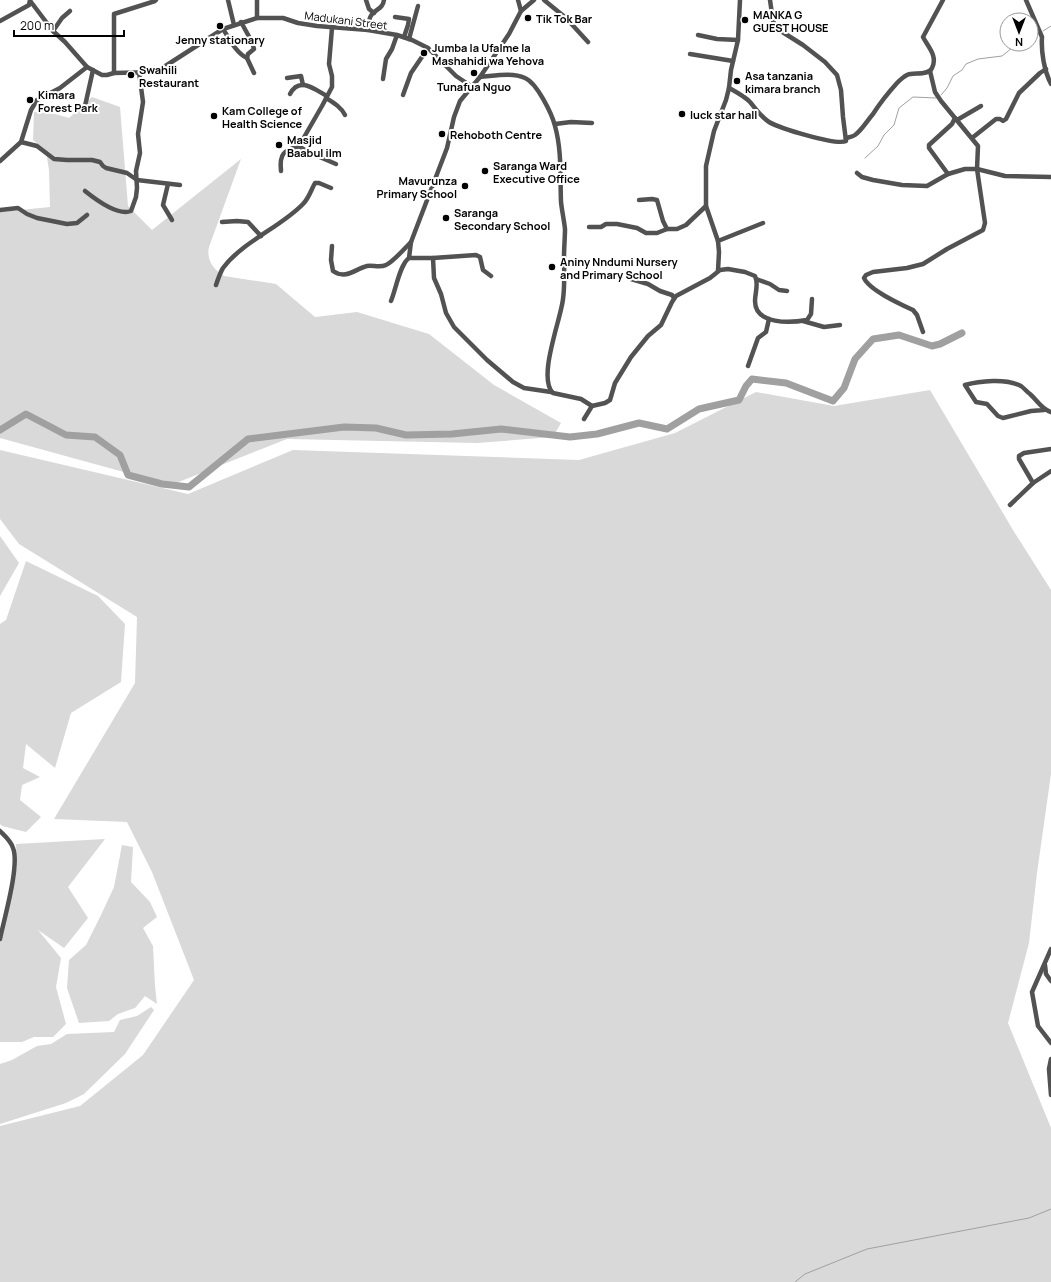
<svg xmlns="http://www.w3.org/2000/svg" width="1051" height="1282" font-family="Manrope,sans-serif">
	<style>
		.green { fill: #d9d9d9 }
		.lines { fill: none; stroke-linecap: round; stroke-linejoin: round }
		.stream { stroke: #a0a0a0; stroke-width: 1 }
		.river { stroke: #a0a0a0; stroke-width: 7 }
		.minor { stroke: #525252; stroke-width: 4.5 }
		.poi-dot { fill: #000; stroke: #fff; stroke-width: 1.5 }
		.labels { text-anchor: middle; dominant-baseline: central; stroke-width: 4; stroke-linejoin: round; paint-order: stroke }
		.poi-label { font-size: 11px; font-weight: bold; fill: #000; stroke: #fff; text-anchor: start }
		.street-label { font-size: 11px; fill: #000; stroke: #fff }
	</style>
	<rect width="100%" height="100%" fill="#fff"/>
	<g class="green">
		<path d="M92,97L120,107L128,206L152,230L241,159L209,247C206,260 214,270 224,276L276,284L315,317L357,312L429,334L494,385L561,423L553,437L477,443L287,439L171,485L0,438V212L50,207L49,170L46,151L33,140L34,112L55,114L69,118Z"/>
		<polygon points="930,390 1013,530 1051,590 1051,774 1037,873 1029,943 1008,1023 1051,1128 1051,1282 0,1282 0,1126 80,1106 143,1055 194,980 152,872 127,822 54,819 135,683 137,617 19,544 0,519 0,450 188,494 293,450 579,460 675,433 756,392 834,406"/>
		<polygon points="0,536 19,563 0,596"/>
		<polygon points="26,561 98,596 125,624 121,682 71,713 55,768 26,744 23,768 40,777 22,785 20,800 41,817 26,832 2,826 0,824 0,624 6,620"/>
		<polygon points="105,839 68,887 88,918 64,948 38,930 61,958 56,987 66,1024 53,1037 34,1037 22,1042 0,1042 0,933 17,867 16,844"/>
		<polygon points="122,845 133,847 131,882 150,902 157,917 143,928 153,946 155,986 157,1004 145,996 135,1008 118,1014 109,1021 79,1023 67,988 69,960 86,945 101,915 114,887"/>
		<polygon points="151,1007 154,1010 125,1054 84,1094 66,1103 0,1124 0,1064 12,1060 37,1046 51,1044 67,1034 114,1032 120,1020 137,1016"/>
	</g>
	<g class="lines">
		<g class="stream">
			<polyline points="1043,31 1051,26"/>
			<polyline points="1031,36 1038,34"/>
			<polyline points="941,95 947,88 953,76 962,70 966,64 978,59 1002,56 1017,44"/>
			<polyline points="865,158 878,146 884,135 894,125 899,108 913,97 936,98"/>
			<polyline points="795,1282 805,1274 867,1249 1029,1218 1051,1209"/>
		</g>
		<polyline class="river" points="0,430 26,414 66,435 95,437 120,455 128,475 162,484 189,487 248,439 344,427 376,428 406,435 452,434 501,429 570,437 597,434 639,423 667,429 699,409 739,400 746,386 752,379 786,383 833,401 844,388 855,359 873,339 899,335 932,346 940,344 962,333"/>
		<g class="minor">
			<polyline points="228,0 234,25"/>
			<polyline points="257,0 257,18"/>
			<polyline points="366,0 369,9 374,13"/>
			<polyline points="518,0 521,11"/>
			<polyline points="544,0 566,18 588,42"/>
			<path d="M1026,0L1042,37C1041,51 1044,71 1051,84"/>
			<polyline points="31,2 53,31 65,42 87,67"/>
			<polyline points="395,17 409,19 408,25 404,37"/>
			<polyline points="0,21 29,5 30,0"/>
			<polyline points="241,22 252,42 254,49 248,54 247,58 254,73"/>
			<path d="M223,29C229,38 236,53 247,58"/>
			<path d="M368,30C368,25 369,18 372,14C377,9 383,8 384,0"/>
			<polyline points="53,31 62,18 70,11"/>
			<polyline points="698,35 717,39 738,40"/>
			<polyline points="409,39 418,6"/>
			<polyline points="690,54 733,61"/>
			<polyline points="114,73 114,14 155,1 156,0"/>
			<path d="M480,77C494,76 512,72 525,78C537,83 552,114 555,126C562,151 560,177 561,202C562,211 564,220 565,229C565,238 564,247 564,257C564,271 565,285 563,299C561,319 537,378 553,393L581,399L592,406"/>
			<polyline points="287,78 301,76 303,85"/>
			<polyline points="383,79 386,59 392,49 397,35"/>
			<path d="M729,88C736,92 744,96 750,102C756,109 761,117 769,122C779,128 837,146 846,141L843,117L841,90L837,75L825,62L803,45L776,28L773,21L770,0"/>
			<path d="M290,94C299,76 314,89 327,96"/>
			<polyline points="403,95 411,73 428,48"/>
			<path d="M326,98C334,103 341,107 345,115"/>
			<polyline points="85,106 93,70"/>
			<polyline points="957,120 981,106"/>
			<polyline points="555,124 571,122 592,123"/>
			<path d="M846,138C849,137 853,137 855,135C862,130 867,121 873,114C880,103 888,93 897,83C900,80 903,77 907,75C913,72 929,76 932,68C938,56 928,47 923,37L943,0"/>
			<polyline points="972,138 996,119 1000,119 1003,121 1006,119 1019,93 1040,73 1046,69"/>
			<polyline points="21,142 37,146 54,159 67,160 92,160 100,162 103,166 106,168 127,173 137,180 180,185"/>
			<polyline points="299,146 308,152 336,164"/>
			<polyline points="0,161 21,142 31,110 37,100 60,88 87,67 102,75 107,75 114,73 156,72 223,29 257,18 283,18 298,23 317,26 368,30 397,35 412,40 428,48 456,76 471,86"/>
			<path d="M281,171C279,153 284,151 299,146L322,106L332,87V76L329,64L332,28"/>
			<polyline points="857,173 862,177 873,180 902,185 927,186 948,174 965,169 977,169 1005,176 1051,177"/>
			<polyline points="948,174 929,148 929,145 952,124 955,118"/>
			<polyline points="168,184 163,205 172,220"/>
			<path d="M85,191C95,199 118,216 131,211L136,197L137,188L136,171L140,153L138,134L143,102L139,72"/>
			<polyline points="639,200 652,199 657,200 663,221 667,229"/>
			<polyline points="0,210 18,208 27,214 37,218 67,224 77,223 87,215"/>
			<polyline points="222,222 237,221 248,222 261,236"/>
			<polyline points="589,227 601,227 606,224 617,224 637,228 646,233 657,233 667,229 677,229 686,225 706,206"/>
			<polyline points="718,241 763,223"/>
			<path d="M332,246L331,260L333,271C346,280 355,269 367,266C373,265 380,268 386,265C393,262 405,248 411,242"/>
			<polyline points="409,258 411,242 447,148 454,117 460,101 480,77 509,34 521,11 534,0"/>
			<polyline points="433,258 434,278 441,294 446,313 454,327 487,360 513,382 524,388 551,392"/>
			<polyline points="718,271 719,252 718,241 706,206 706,166 714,131 726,100 729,88 731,70 738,40 740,0"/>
			<polyline points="631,279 648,284 660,291 672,295 674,298"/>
			<polyline points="756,279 770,284 779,290 787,291"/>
			<path d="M216,285C218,279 220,273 223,268C242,242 281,227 303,204C309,198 311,190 315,183H319L331,188"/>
			<path d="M391,301C396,289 400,264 409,258H433L476,255L480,257L483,270L491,276"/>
			<polyline points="803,321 824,327 840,325"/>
			<path d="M923,332L917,315L913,310C900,304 869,290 864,278L866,275L873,272L907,268L923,264L947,249L983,230L985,223L977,169L978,146L941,101L935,92L930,71"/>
			<polyline points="748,366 758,338 766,332 769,319"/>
			<path d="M1044,410L1031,411L1003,418L998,416L987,404L976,402L965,385C979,381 1006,378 1021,386C1024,388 1027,392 1030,394C1038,401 1041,409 1051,412"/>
			<path d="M584,419L592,406L605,403L610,400L615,383L631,357L648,336L661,325L672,302L676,296L710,278L720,270L728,269L745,272L755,276C759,283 755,293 755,301C755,325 791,323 807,320L811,314L812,299"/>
			<polyline points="1033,483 1019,459 1019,456 1024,453 1051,449"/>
			<polyline points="1010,505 1033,483 1051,471"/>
			<path d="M0,831C5,836 11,841 13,848C20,865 4,919 0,939"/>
			<polyline points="1051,949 1032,992 1038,1026 1051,1043"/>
			<polyline points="1045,965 1046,974 1051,981"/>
			<polyline points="1051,1059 1049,1069 1051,1095"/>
		</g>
	</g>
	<g class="poi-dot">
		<circle cx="528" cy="18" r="4"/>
		<circle cx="745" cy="20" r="4"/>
		<circle cx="220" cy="26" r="4"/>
		<circle cx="424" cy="53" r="4"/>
		<circle cx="474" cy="73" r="4"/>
		<circle cx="131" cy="75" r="4"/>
		<circle cx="737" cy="81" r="4"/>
		<circle cx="30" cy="100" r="4"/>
		<circle cx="682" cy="114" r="4"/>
		<circle cx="214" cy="116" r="4"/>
		<circle cx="442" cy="134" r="4"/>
		<circle cx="279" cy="145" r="4"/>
		<circle cx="485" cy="171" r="4"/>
		<circle cx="465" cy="186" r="4"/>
		<circle cx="446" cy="218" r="4"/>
		<circle cx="552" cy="267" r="4"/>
	</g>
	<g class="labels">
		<g class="poi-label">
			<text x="753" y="14">MANKA G<tspan x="753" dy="13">GUEST HOUSE</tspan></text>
			<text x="536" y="18">Tik Tok Bar</text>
			<text x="220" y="39" text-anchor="middle">Jenny stationary</text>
			<text x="432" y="47">Jumba la Ufalme la<tspan x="432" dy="13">Mashahidi wa Yehova</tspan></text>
			<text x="139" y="69">Swahili<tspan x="139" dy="13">Restaurant</tspan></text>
			<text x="745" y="75">Asa tanzania<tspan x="745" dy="13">kimara branch</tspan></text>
			<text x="474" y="86" text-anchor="middle">Tunafua Nguo</text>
			<text x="38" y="94">Kimara<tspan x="38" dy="13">Forest Park</tspan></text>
			<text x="222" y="110">Kam College of<tspan x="222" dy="13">Health Science</tspan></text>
			<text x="690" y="114">luck star hall</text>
			<text x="450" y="134">Rehoboth Centre</text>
			<text x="287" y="139">Masjid<tspan x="287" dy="13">Baabul ilm</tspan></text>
			<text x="493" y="165">Saranga Ward<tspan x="493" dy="13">Executive Office</tspan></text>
			<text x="457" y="180" text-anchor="end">Mavurunza<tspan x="457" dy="13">Primary School</tspan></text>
			<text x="454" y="212">Saranga<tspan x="454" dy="13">Secondary School</tspan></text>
			<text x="560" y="261">Aniny Nndumi Nursery<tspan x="560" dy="13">and Primary School</tspan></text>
		</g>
		<g class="street-label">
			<text transform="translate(346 20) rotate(7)">Madukani Street</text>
		</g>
	</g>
	<g transform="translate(1019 32) rotate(180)"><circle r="19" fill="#ffffff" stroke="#999999"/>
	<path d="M0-3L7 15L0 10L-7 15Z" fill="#000000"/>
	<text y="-6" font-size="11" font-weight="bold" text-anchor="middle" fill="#000000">N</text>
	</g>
	<path d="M14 30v6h110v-6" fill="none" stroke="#000000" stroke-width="2"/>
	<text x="20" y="30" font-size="12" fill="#000000" stroke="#ffffff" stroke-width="3" paint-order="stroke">200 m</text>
</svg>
